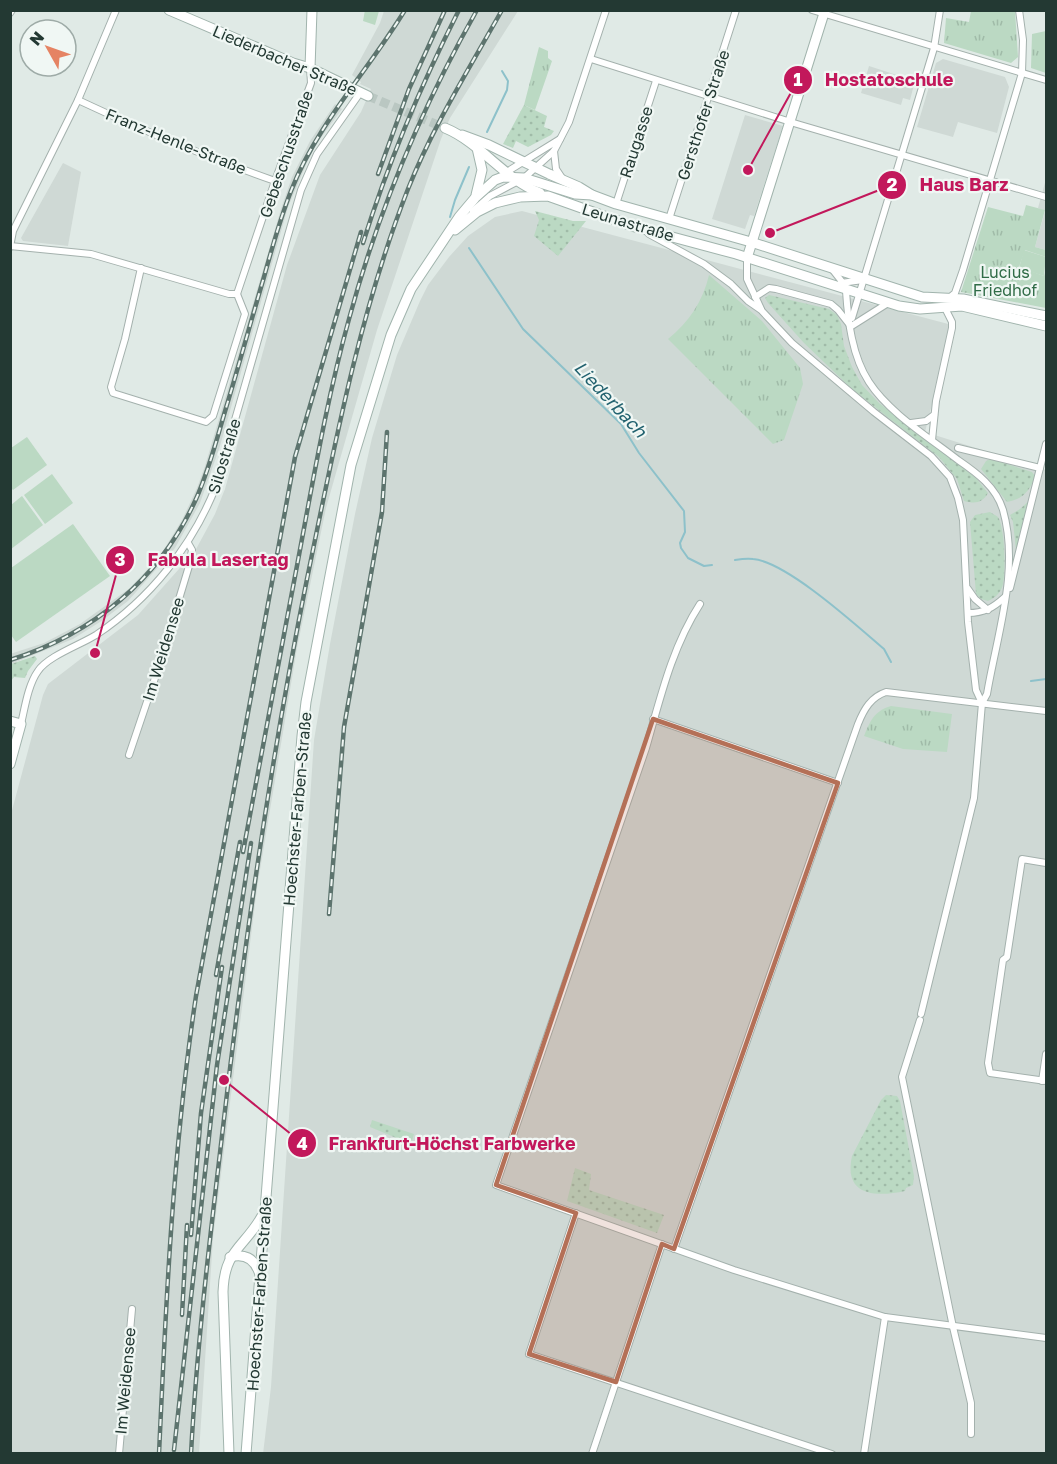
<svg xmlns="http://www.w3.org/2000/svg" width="1057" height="1464" font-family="'Golos Text',sans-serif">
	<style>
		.built { fill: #cfd9d5 }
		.grass { fill: url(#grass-dots) }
		.park { fill: url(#park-tufts) }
		.garden { fill: #bbd9c3 }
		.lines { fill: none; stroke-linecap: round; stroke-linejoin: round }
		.stream { stroke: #8dc1ca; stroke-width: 2 }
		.secondary-tunnel { stroke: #bac7c2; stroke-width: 9; stroke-dasharray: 9 4.5; stroke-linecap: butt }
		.street-casing { stroke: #a4b1ad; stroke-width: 8 }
		.secondary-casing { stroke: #a1b4ad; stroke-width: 11 }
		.street { stroke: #fff; stroke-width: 6 }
		.secondary { stroke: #fff; stroke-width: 9 }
		.rail-casing { stroke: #5d746e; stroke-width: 4.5 }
		.rail { stroke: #f0f7f4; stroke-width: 2; stroke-dasharray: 7; stroke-linecap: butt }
		.marked { fill: #b47057; fill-opacity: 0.2; stroke: #b47057; stroke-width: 4.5; stroke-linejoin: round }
		.labels { text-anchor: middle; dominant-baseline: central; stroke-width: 4.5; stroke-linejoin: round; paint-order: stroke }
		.street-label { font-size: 16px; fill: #233933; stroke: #f0f7f4 }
		.park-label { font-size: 16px; fill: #306c47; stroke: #f0f7f4 }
		.water-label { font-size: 18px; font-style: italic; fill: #22626f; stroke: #f0f7f4 }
		.leader { fill: none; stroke: #c2185b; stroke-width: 2 }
		.callout-dot { fill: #c2185b; stroke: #f0f7f4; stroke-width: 2 }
		.mark-label { font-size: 18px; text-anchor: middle; font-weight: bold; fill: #fff }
		.callout-label { font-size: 18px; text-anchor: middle; font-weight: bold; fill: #c2185b; stroke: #f0f7f4; stroke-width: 4.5; stroke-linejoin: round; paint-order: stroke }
	</style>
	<defs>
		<pattern id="grass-dots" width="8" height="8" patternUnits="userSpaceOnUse" patternTransform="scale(1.5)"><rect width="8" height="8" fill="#bbd9c3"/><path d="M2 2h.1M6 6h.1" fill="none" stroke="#a0bba8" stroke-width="1.8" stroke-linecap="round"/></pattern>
		<pattern id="park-tufts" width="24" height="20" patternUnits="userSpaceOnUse" patternTransform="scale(1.5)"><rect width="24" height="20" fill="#bbd9c3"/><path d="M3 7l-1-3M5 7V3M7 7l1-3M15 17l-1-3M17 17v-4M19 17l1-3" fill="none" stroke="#a0bba8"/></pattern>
	</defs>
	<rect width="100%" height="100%" fill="#e0eae6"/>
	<g class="built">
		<polygon points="384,11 518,11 450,118 441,139 377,330 326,508 297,648 257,888 213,1238 199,1453 11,1454 11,814 43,695 48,684 138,615 195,551 215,514 225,489 287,265 320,175 361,112 371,89 360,84 361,82 352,75 380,23"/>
		<polygon points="943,59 1005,77 1009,87 997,133 958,122 953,137 917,127 936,63"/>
		<polygon points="869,66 915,81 910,100 903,98 901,105 861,93"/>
		<polygon points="335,104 342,109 317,143 308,160 288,207 220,446 200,503 175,548 128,601 100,622 73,639 11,664 10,654 44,643 80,624 130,588 160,556 182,520 197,488 205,466 281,209 292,177 310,141"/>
		<polygon points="745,115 783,126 754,216 750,215 745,229 712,219"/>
		<polygon points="63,163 81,172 68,246 23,241 21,238"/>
		<polygon points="1046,179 1046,250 1035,247 1045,211 1038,208"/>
		<polygon points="522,211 952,325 925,432 1046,470 1046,1453 263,1454 271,1387 314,740 330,644 355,514 372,438 397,355 420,301 428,285 449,257 468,236 495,217"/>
	</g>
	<g class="grass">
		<polygon points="524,105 547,116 544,127 554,131 551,135 528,147 516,141 513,148 503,144"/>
		<polygon points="535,211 573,221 586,221 558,256 534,236 539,220"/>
		<path d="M769,295L829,309L837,315L841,324L844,346L852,367L862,385L879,403L976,478L988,493C982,503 976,504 964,501L957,479L939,457L853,390L804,343L768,303L765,298Z"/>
		<path d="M991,459L1032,472L1035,476C1030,491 1023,499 1007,502L981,469L986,461Z"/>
		<polygon points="1031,499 1016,550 1013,522 1010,515 1020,509"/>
		<path d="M990,512C992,514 996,515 998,517C1005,528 1006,571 1003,584C1001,593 995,598 988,601L981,599L976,594L970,522L975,515Z"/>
		<polygon points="35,656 37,659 28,671 25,678 14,677 11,681 11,664"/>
		<path d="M886,1095L897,1096L900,1101L914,1176L913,1185L906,1188L905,1191C877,1197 843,1197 852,1156L881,1100Z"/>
		<polygon points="372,1120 414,1134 411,1144 370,1127"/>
		<polygon points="575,1168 591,1174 589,1190 664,1215 657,1233 567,1201"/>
	</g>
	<g class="park">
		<polygon points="365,10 379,11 375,25 363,21"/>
		<polygon points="971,11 1015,11 1018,57 1011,63 944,43 946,18 969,22"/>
		<polygon points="1046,31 1046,73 1031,68 1032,34"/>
		<polygon points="539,47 548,51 548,58 552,61 535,110 524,105"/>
		<polygon points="1026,205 1045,210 1035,247 1046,250 1046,257 1025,250 1019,267 1044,276 1046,269 1046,308 961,292 988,207 1023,216"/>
		<path d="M709,275L762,321L800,368L803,384L784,440L773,444L668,339C689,322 703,301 709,275Z"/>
		<path d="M891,706L952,714L947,752L903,749L864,736C870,721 874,711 891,706Z"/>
	</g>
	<g class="garden">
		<polygon points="1024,250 1046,257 1044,276 1019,268"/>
		<polygon points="27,437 47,465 13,490 10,487 11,448"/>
		<polygon points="52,474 73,503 45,524 24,495"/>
		<polygon points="22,496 43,525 11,549 11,505"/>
		<polygon points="73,524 110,576 16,642 11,635 11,568"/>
	</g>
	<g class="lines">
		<g class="stream">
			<polyline points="487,132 507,90 508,81 502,71"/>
			<polyline points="450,217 455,200 469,167"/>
			<polyline points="469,248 523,329 621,424 639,453 684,511 685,532 680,543 681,548 688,558 704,566 712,565"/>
			<path d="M735,560C741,559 747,558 753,559C787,562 857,626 884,649L891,662"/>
			<polyline points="1031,681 1046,679"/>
		</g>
		<polyline class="secondary-tunnel" points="368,96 445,128"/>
		<defs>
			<g id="street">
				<polyline points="812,10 1046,80"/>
				<polyline points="10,13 12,10"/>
				<polyline points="591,59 797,124 1046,197"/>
				<path d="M78,100C143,131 207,157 275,181"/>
				<polyline points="554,151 556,169 562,178"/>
				<polyline points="505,173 560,139"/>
				<polyline points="616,204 656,81"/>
				<polyline points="473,211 490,196 524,178 554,151 569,122 606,10"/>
				<polyline points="669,219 736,10"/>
				<polyline points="649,234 704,264 731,284 748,301 761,310 792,343 874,412 931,456 950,477 958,498 963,520 968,622 976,690 982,703"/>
				<polyline points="10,246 91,254 229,294 237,294"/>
				<polyline points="10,247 13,231 78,100 116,10"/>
				<polyline points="747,258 747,279 761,309"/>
				<polyline points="141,268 125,339 111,387 113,393 206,422 213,416 245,314 237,294"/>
				<path d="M832,269L843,283L846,291C848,321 852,356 869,382C889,413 930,438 958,460C977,473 996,487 1003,510C1020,570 997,634 987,694L982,703L974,798L921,1014"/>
				<polyline points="841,283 863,280"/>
				<polyline points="237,294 275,181 311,83 310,68"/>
				<polyline points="755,297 769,288 776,289 831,304 838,310 849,324"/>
				<polyline points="949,298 955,293 963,270 1022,73 1023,40 1019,10"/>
				<polyline points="852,318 934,48 940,10"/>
				<polyline points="850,327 888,303"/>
				<polyline points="911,423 926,421 934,415"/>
				<polyline points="932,440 936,401 952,328 952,322 945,308"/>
				<polyline points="958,448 1040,468"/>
				<polyline points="1010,588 1046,444"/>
				<polyline points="968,589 975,599 988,610"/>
				<path d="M700,604C672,647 660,699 646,748L496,1185L734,1270L885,1317L1046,1338"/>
				<path d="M968,613C984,613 993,608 1005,597"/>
				<polyline points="653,719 838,783"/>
				<path d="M21,724C25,707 28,685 38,671C48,656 80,645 96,635C150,599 193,545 216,486L301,190L317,154L360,93"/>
				<polyline points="129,755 157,672 189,566 192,550 188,543"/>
				<polyline points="1046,863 1022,859 1007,957 1003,960 988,1063 990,1073 1046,1081"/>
				<polyline points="920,1020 902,1077 953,1327 971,1403 971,1434"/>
				<polyline points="1042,1081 1046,1054"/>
				<polyline points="576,1213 529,1354 832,1454"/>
				<path d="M674,1249L858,724C864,709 871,697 886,692L1046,711"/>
				<polyline points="119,1454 132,1309"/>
				<polyline points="592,1454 662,1244"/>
				<polyline points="864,1454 885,1317"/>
			</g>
			<g id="secondary">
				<polyline points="169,10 293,63 310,68 368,96"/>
				<polyline points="310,68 312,10"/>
				<path d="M445,128C481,143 504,179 540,193"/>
				<polyline points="462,135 489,145 549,174 579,187 592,195 616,204 751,242 922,297 963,299 1046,316"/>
				<polyline points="476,195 482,170 477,148"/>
				<polyline points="455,230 477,212 495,203 520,197 548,196 635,227 736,254 899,306 920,309 962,306 1046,326"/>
				<polyline points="747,258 825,10"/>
				<polyline points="10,721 21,724 10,764"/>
				<path d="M230,1257C244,1253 254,1258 259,1272"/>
				<path d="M229,1454L223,1292C224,1250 244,1248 262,1216"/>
				<polyline points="246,1454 302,736 306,702 351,465 391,335 411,289 459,217 475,198 495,180 503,177 524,178 575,194 592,195"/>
			</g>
		</defs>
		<use href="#street" class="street-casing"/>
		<use href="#secondary" class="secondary-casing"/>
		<use href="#street" class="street"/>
		<use href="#secondary" class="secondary"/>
		<defs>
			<g id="rail">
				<polyline points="378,174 409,89 445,10"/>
				<path d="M363,243C388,163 421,85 459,10"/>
				<path d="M10,660C93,634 160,579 196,499C209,470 217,438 226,408C239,365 251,321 264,277C272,248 280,219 291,191C317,124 368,71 405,10"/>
				<path d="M243,852C261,758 278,665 296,571C312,487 326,402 349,319C378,212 422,107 477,10"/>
				<polyline points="329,914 344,727 382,512 387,432"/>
				<polyline points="216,975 240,842"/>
				<polyline points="191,1235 201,1113 222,967"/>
				<polyline points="182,1315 187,1225"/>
				<polyline points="174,1450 217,1065 251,843"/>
				<path d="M159,1454C166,1300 173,1148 196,996L295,457L361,232"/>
				<path d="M191,1454C197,1341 211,1230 224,1119C245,938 271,758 307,579C334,448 359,314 408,189C433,126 469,69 502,10"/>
			</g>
		</defs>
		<use href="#rail" class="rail-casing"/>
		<use href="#rail" class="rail"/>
	</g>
	<path class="marked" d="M653,719L838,783L674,1249L662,1244L616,1382L529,1354L576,1213L496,1185Z"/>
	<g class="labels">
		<g class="street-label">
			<text transform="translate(285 60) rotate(23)">Liederbacher Straße</text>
			<text transform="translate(703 115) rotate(-72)">Gersthofer Straße</text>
			<text transform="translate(176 141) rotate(22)">Franz-Henle-Straße</text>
			<text transform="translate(636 142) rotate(-72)">Raugasse</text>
			<text transform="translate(286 154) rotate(-71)">Gebeschusstraße</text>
			<text transform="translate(628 222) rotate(17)">Leunastraße</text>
			<text transform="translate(224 456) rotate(-73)">Silostraße</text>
			<text transform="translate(163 649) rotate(-73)">Im Weidensee</text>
			<text transform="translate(297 809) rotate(-85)">Hoechster-Farben-Straße</text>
			<text transform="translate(259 1294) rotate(-86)">Hoechster-Farben-Straße</text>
			<text transform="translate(125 1381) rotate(-85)">Im Weidensee</text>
		</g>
		<g class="park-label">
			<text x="1005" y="272">Lucius<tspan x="1005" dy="18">Friedhof</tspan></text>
		</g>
		<g class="water-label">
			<text transform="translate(611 399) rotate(47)">Liederbach</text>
		</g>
	</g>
	<path class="leader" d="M748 170L798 80M770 233L892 185M95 653L120 560M224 1080L302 1143"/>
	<g class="callout-dot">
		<circle cx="748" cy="170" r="6"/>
		<circle cx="770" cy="233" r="6"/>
		<circle cx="95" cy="653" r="6"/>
		<circle cx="224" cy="1080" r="6"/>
		<circle cx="798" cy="80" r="15"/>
		<circle cx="892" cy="185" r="15"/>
		<circle cx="120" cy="560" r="15"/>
		<circle cx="302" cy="1143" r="15"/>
	</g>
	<g class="mark-label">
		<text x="798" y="86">1</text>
		<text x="892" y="191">2</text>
		<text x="120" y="566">3</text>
		<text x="302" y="1150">4</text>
	</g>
	<g class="callout-label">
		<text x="889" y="86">Hostatoschule</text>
		<text x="964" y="191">Haus Barz</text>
		<text x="218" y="566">Fabula Lasertag</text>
		<text x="452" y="1150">Frankfurt-Höchst Farbwerke</text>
	</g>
	<rect width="1057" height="1464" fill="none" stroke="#233933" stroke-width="24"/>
	<g transform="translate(48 48) rotate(310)"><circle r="28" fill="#f0f7f4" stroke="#9eaba7" stroke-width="1.5"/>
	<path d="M0-4.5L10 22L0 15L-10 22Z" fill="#e58363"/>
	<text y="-9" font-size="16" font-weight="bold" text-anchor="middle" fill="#233933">N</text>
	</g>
</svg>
